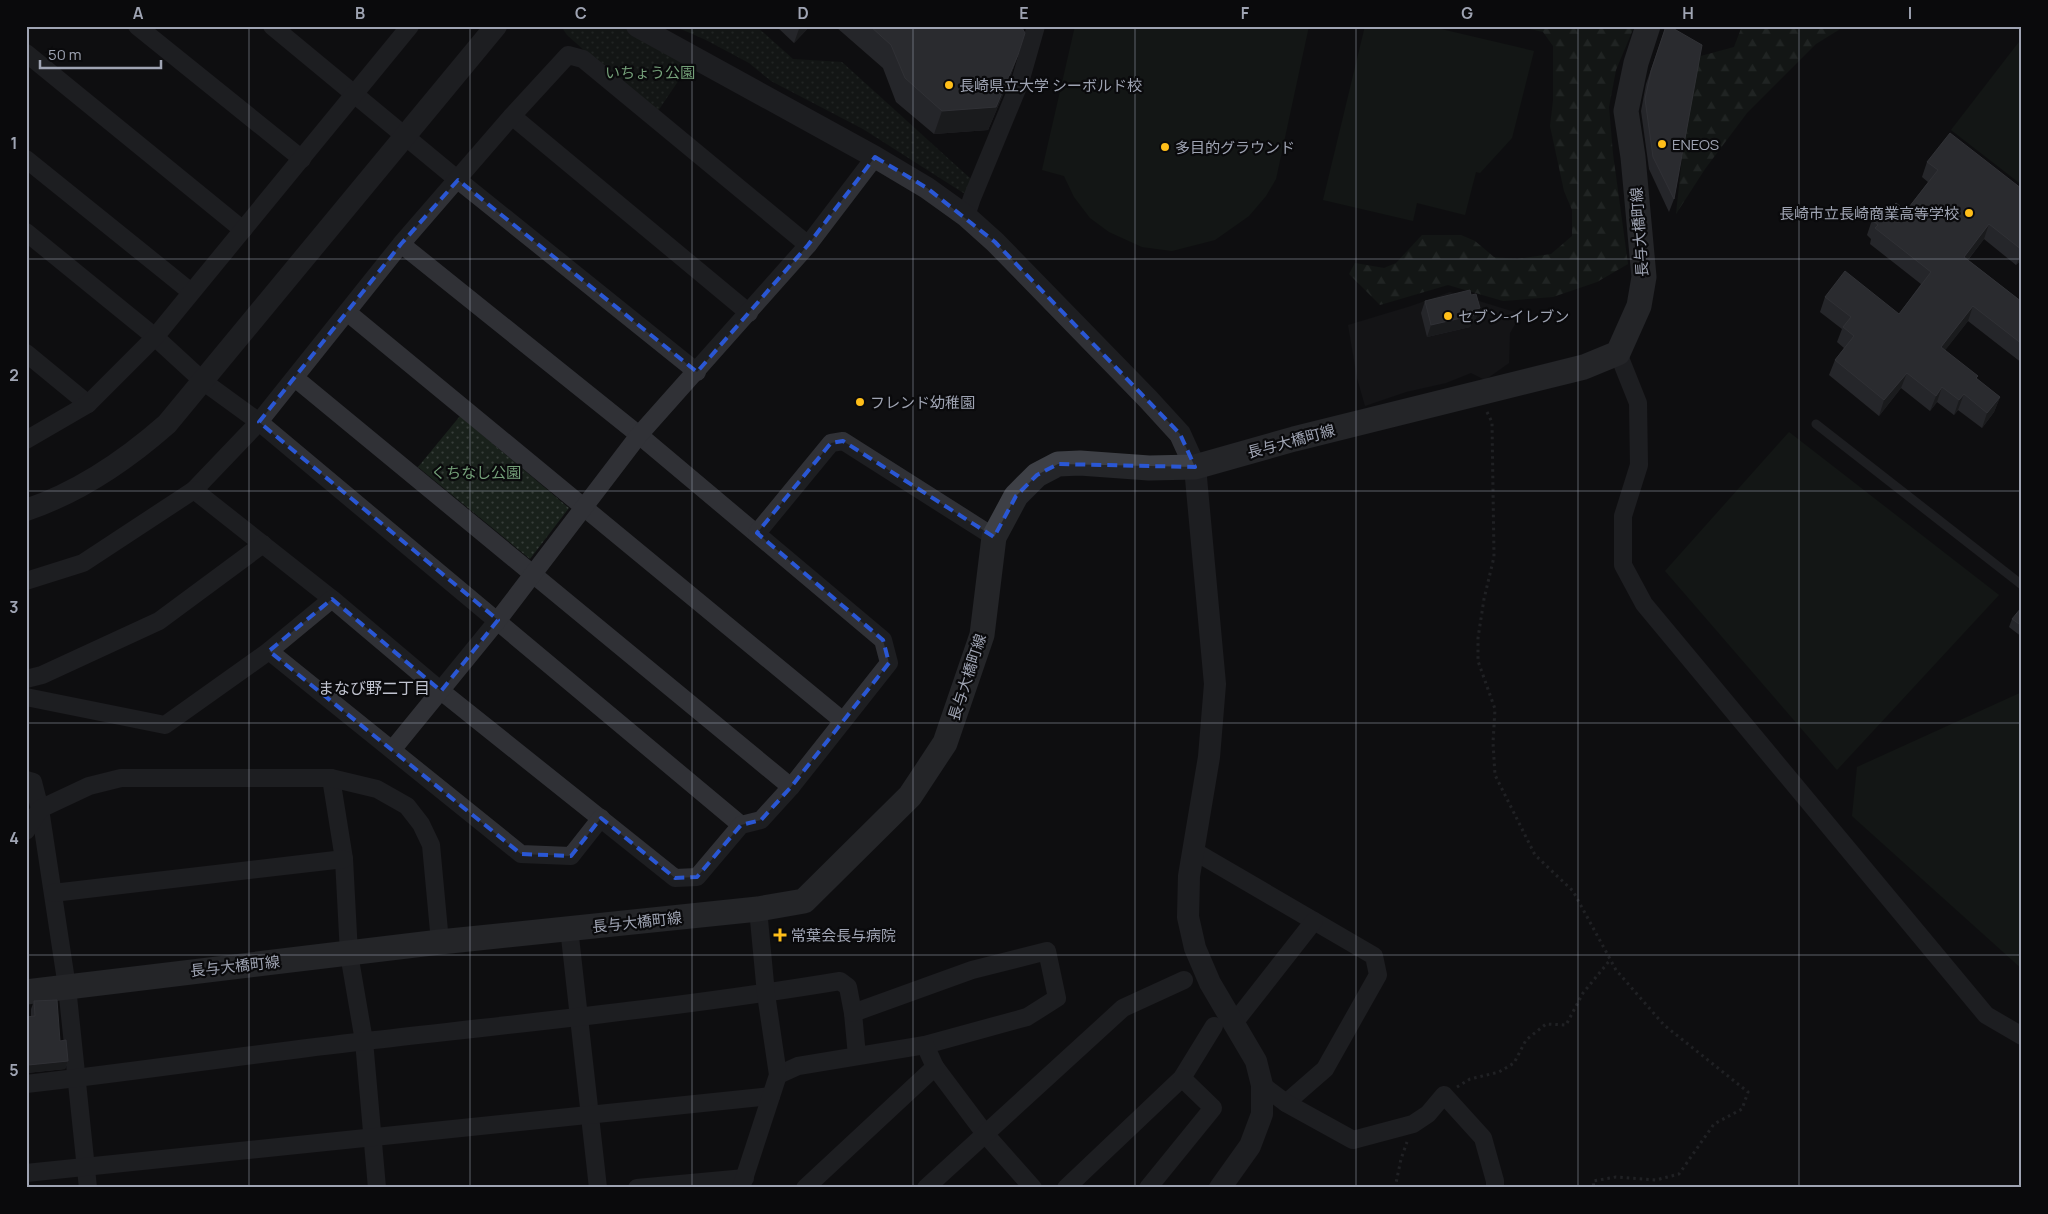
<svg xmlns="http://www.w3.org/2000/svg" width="2048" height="1214" font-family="Manrope,'Noto Sans JP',sans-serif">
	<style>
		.built { fill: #1b1b1e }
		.grass { fill: url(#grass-dots) }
		.forest { fill: url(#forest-firs) }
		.pitch { fill: #19211b }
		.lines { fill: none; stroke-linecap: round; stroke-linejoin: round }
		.path { stroke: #36383d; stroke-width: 3; stroke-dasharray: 2.5 4; stroke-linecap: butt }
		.service { stroke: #303136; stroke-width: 9 }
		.minor { stroke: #303136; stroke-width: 18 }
		.tertiary { stroke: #303136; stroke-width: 22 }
		.secondary { stroke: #3e4046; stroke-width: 25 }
		.wall { fill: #424349 }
		.shaded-wall { fill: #292a2e }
		.building { fill: #4c4e54; stroke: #595b63 }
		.marked { fill: none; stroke: #2a57d4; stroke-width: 4; stroke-dasharray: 10 6; stroke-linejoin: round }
		.grid { fill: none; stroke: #9fa4b3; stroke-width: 1; stroke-opacity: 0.55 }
		.poi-dot { fill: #ffbe19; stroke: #0a0a0c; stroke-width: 2 }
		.labels { text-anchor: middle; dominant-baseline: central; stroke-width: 4.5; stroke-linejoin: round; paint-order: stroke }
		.park-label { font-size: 15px; fill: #74a079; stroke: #0a0a0c }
		.poi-label { font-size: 15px; fill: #9fa4b3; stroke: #0a0a0c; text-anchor: start }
		.street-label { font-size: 15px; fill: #9fa4b3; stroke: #0a0a0c }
		.neighbourhood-label { font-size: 16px; fill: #c0c3cf; stroke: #0a0a0c }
		.neatline { fill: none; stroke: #9fa4b3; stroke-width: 2 }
		.grid-label { font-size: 16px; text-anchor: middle; font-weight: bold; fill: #9fa4b3 }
	</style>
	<defs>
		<pattern id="grass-dots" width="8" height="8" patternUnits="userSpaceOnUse" patternTransform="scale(1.25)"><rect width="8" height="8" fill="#19211b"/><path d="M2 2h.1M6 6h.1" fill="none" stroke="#373e3a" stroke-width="1.8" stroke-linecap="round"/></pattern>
		<pattern id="forest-firs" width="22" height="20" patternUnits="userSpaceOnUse" patternTransform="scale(1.25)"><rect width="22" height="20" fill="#19211b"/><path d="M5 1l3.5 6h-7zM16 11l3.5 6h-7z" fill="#373e3a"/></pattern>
	</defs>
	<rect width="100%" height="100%" fill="#0f0f11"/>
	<polygon class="built" points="1450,292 1521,314 1510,333 1509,363 1485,380 1471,373 1446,383 1406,392 1365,406 1357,378 1348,325 1411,306"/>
	<g class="grass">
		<polygon points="561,26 635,26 691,62 656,114 567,35"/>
		<polygon points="674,26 756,26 793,59 842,62 972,180 965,194 863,129 771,81 749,63 706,40"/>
		<polygon points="460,416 569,508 530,559 418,467"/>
	</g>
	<g class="forest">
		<polygon points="1517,26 1634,27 1616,70 1609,107 1613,154 1628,264 1597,282 1553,297 1503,301 1448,285 1380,305 1349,274 1355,263 1384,268 1396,263 1422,235 1461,235 1475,241 1494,257 1517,259 1551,254 1572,236 1572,210 1564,191 1550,126 1553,101 1553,46 1543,32"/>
		<polygon points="1742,26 1845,26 1816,44 1747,113 1705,169 1676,214 1683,149 1697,57 1734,47"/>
	</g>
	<g class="pitch">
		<polygon points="1075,26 1309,26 1276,179 1266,196 1249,216 1215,240 1172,251 1142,247 1109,232 1090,218 1074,197 1064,176 1042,170"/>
		<polygon points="1365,26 1428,26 1534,51 1512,138 1480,173 1476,172 1465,215 1417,203 1413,221 1323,200"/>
		<polygon points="2022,38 2022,185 1951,130"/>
		<polygon points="1789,432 1999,595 1837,770 1665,571"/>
		<polygon points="2022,692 2022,969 1852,816 1857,767"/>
	</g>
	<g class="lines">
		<g class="path">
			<polyline points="1487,412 1492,422 1494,557 1484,599 1478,638 1478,661 1495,709 1493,743 1495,775 1535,855 1573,891 1616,970 1664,1025 1748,1092 1742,1109 1714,1124 1679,1174 1656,1180 1616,1177 1593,1181 1594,1188"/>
			<polyline points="1457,1087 1470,1079 1499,1072 1514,1063 1526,1040 1546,1024 1566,1025 1583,993 1610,960"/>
			<polyline points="1395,1188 1401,1159 1407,1142"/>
		</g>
		<polyline class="service" points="1816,424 2022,585"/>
		<g class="minor">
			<polyline points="137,26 302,159"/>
			<polyline points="272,26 458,180 697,372"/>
			<polyline points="26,53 243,230"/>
			<polyline points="512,116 749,313"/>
			<polyline points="26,159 191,292"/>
			<polyline points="966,216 972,198 1020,82 1036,26"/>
			<polyline points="26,232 155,337 204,382 259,422 741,825"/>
			<polyline points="401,244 639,435 883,640 889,663 791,787 761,820 741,825 697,877 675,878 441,691 332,599 194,490 259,422 401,244 512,116 568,55 583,59 808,245"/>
			<polyline points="347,312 843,721"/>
			<polyline points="26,353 88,404"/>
			<polyline points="1618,353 1638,403 1639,465 1623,516 1623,565 1644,604 1986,1015 2022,1036"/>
			<polyline points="295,378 791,787"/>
			<polyline points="26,440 88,404 155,337 410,26"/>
			<polyline points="757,533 831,443 843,441 994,537"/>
			<polyline points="26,581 83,563 194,490"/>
			<polyline points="269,651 521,854 571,856 601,818"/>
			<polyline points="26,679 42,675 159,621 263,544"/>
			<polyline points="26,697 165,725 269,651 332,599"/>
			<polyline points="392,750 498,620 639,435 808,245 875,157"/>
			<polyline points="331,778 344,859 349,954 364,1041 377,1188"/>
			<polyline points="26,780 33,782 40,809 67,987 88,1188"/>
			<polyline points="26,831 40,809 89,786 121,778 331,778 377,789 407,806 421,824 431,845 440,942"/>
			<polyline points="1194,851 1374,956 1378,975 1325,1069 1286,1103"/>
			<polyline points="53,893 344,859"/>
			<polyline points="569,928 598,1188"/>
			<polyline points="1234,1023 1314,921"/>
			<polyline points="935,1067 986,1135 1033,1188"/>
			<polyline points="778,1075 798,1066 925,1045 1027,1017 1057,998 1047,951 972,970 853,1013 857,1056"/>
			<path d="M26,1084C140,1071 252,1054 366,1041C524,1023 683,1007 840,981L848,987L853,1013"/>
			<polyline points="1262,1085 1286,1103 1353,1140 1413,1124 1428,1114 1444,1095 1483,1138 1495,1181 1495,1188"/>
			<polyline points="26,1173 771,1096"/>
			<polyline points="637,1188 745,1178"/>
			<polyline points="741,1188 778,1075 766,994 758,909"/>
			<polyline points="805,1188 935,1067 925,1045"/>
			<polyline points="926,1188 1123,1008 1184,980"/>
			<polyline points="1066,1188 1182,1078 1214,1026"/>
			<polyline points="1148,1188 1213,1108 1182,1078"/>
		</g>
		<g class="tertiary">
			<polyline points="637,26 875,157 927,188 966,216 995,242 1148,399 1180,434 1195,467 1215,684 1209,757 1189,876 1188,917 1195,948 1210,983 1256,1061 1262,1085 1262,1114 1250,1146 1220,1188"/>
			<path d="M26,510C80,492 125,461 167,424L496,26"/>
		</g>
		<polyline class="secondary" points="26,992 440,942 758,909 804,901 910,796 945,743 982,635 994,537 1016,496 1037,475 1058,464 1080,463 1149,468 1195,467 1294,439 1584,367 1618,353 1639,306 1644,277 1633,157 1626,111 1636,63 1648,26"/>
	</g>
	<g class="wall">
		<polygon points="776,26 810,26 794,43"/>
		<polygon points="836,26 1021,26 1018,55 1010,78 988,130 934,134 896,102 883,68 836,27"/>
		<polygon points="1666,26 1674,199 1669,212 1649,169 1641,111 1646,84"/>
		<polygon points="1927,162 2022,189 2022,259 2016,265 1984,239 1968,260 2022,302 2022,363 1968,321 1945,350 1977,379 2000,397 1994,412 1982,428 1958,410 1954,415 1937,402 1930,411 1901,388 1879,416 1829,375 1835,360 1844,348 1837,342 1842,329 1820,312 1825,297 1899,314 1921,284 1870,244 1871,239 1867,235 1872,220 1890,210 1906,211 1928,182 1922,177"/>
		<polygon points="1471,295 1480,308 1475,320 1472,321 1470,327 1427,337 1421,313 1425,301"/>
		<polygon points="2022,608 2022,637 2009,627 2012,619"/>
		<polygon points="34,1001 60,1041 68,1061 65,1069 26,1073 26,1017 31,1016 31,1009"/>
	</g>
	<g class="shaded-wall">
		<polygon points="800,26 810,26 794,43"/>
		<polygon points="1018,55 1010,78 988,130 934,134 942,111"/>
		<polygon points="1989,224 1984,239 1958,272 1964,257"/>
		<polygon points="2022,251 2022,259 2016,265"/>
		<polygon points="1973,306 1968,321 1936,362 1941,347"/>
		<polygon points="1480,308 1475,320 1472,321 1470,327 1427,337 1431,325 1473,310"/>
		<polygon points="1907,373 1901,388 1879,416 1884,400"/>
		<polygon points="1942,387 1937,402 1930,411 1936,396"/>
		<polygon points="1964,394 1958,410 1954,415 1959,400"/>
		<polygon points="2000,397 1994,412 1982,428 1987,413"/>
		<polygon points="68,1061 65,1069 26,1073 26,1066 28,1065"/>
	</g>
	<g class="building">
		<polygon points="870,26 1021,26 1025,33 1018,55 996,107 942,111 905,78 891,45"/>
		<polygon points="1666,26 1669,26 1702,45 1674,199 1653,157 1645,99 1651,71"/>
		<polygon points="1950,133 2022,189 2022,250 1989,224 1964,257 2022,302 2022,344 1973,306 1941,347 1978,376 1976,378 2000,397 1987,413 1964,394 1959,400 1942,387 1936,396 1907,373 1884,400 1835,360 1854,336 1843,327 1851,317 1825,297 1845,271 1899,314 1931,272 1875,228 1878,225 1872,220 1884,206 1890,210 1896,203 1906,211 1938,170 1927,162"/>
		<polygon points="1470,290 1471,295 1476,294 1480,308 1473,310 1474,315 1431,325 1425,301"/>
		<polygon points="2021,608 2022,608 2022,626 2012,619"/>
		<polygon points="57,1000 60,1041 66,1040 68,1061 28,1065 26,1066 26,1017 35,1016 34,1001"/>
	</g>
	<path d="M0 0H2048V1214H0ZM875,157L927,188L995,242L1180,434L1195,467L1058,464L1037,475L1016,496L994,537L843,441L831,443L757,533L883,640L889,663L791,787L761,820L741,825L697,877L675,878L601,818L571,856L521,854L269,651L332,599L441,691L498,620L259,422L401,244L458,180L697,372L808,245Z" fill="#0f0f11" fill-opacity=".55" fill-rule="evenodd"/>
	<path class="marked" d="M875,157L927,188L995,242L1180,434L1195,467L1058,464L1037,475L1016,496L994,537L843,441L831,443L757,533L883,640L889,663L791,787L761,820L741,825L697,877L675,878L601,818L571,856L521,854L269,651L332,599L441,691L498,620L259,422L401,244L458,180L697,372L808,245Z"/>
	<path class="grid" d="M249,26V1188M470,26V1188M692,26V1188M913,26V1188M1135,26V1188M1356,26V1188M1578,26V1188M1799,26V1188M26,259H2022M26,491H2022M26,723H2022M26,955H2022"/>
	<g class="poi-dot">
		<circle cx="949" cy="85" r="5"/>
		<circle cx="1662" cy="144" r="5"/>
		<circle cx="1165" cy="147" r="5"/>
		<circle cx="1969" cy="213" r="5"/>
		<circle cx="1448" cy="316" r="5"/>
		<circle cx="860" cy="402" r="5"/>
		<path d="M777.5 927.5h5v5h5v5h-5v5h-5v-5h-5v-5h5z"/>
	</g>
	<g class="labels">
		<g class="park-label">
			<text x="650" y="72">いちょう公園</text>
			<text x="476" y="472">くちなし公園</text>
		</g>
		<g class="poi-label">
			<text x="959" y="85">長崎県立大学 シーボルド校</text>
			<text x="1672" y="144">ENEOS</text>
			<text x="1175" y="147">多目的グラウンド</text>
			<text x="1959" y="213" text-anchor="end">長崎市立長崎商業高等学校</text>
			<text x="1458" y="316">セブン-イレブン</text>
			<text x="870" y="402">フレンド幼稚園</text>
			<text x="791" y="935">常葉会長与病院</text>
		</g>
		<g class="street-label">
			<text transform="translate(1639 232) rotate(-94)">長与大橋町線</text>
			<text transform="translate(1291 441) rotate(-15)">長与大橋町線</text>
			<text transform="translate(967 677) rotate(-72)">長与大橋町線</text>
			<text transform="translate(637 922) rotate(-6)">長与大橋町線</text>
			<text transform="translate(235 966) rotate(-6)">長与大橋町線</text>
		</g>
		<g class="neighbourhood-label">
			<text x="374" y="688">まなび野二丁目</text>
		</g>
	</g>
	<rect width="2048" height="1214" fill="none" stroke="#0a0a0c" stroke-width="55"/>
	<path d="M40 60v8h121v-8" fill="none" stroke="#9fa4b3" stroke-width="2.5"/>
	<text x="48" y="60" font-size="15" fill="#9fa4b3" stroke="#0a0a0c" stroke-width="4" paint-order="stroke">50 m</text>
	<rect x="28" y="28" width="1992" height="1158" class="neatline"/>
	<g class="grid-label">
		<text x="138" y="19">A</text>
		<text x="360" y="19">B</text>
		<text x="581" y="19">C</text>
		<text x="803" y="19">D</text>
		<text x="1024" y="19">E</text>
		<text x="1245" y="19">F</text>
		<text x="1467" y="19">G</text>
		<text x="1688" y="19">H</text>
		<text x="1910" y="19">I</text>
		<text x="14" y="149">1</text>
		<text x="14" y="381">2</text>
		<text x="14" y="613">3</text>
		<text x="14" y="844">4</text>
		<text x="14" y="1076">5</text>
	</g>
</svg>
